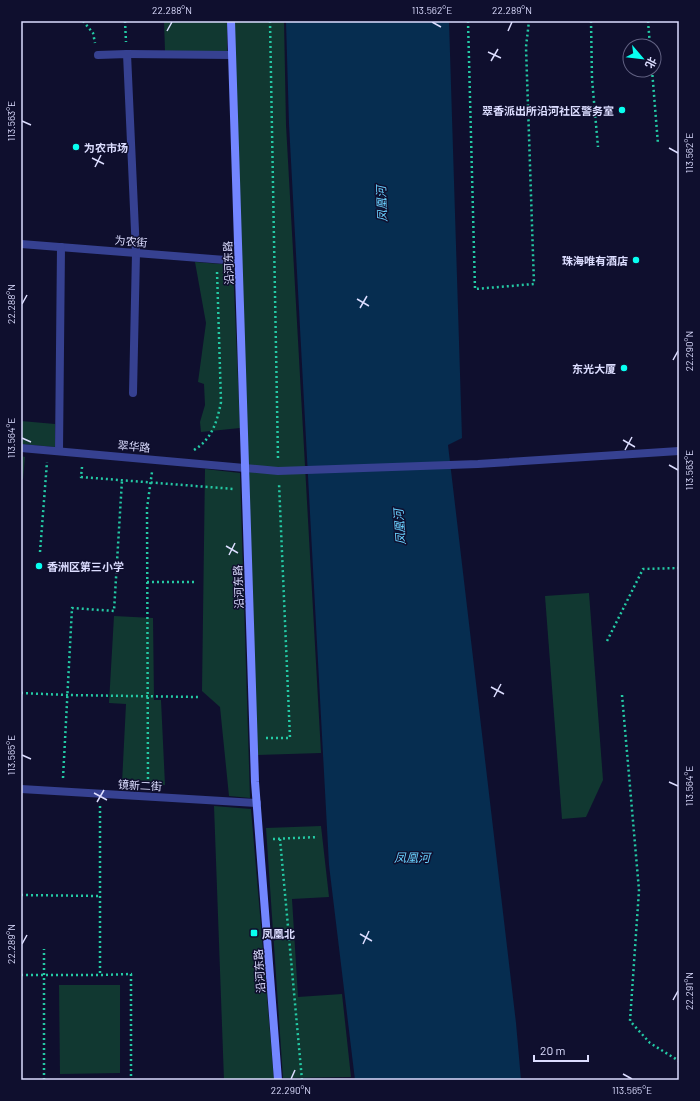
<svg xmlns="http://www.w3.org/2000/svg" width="700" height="1101" font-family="Barlow,'Noto Sans SC',sans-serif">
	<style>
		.green { fill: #113831 }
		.water { fill: #062d50 }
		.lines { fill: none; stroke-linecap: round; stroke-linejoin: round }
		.path { stroke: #24caa5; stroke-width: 2.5; stroke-dasharray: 2 3; stroke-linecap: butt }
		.lane { stroke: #364191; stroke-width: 8 }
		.street { stroke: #364191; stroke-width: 8 }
		.secondary { stroke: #7386ff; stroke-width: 8 }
		.ticks { fill: none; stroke: #dcddff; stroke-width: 1.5 }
		.poi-dot { fill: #08fff0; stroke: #0f0f2e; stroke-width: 1.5 }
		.labels { text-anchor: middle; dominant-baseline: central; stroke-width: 3; stroke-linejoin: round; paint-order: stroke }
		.poi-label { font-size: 11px; font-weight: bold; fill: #dcddff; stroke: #0f0f2e; text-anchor: end }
		.street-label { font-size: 11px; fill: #dcddff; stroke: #0f0f2e }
		.water-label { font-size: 12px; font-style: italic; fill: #6ad2ff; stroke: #0f0f2e }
		.neatline { fill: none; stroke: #dcddff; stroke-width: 1.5 }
		.ticks-label { font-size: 10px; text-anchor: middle; fill: #dcddff }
	</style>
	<rect width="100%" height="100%" fill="#0f0f2e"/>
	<g class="green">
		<polygon points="164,21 227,21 227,53 165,51"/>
		<polygon points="234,21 284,21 286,125 321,753 257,755"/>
		<polygon points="195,262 233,265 240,428 201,432 200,422 205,405 204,384 198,382 206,323"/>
		<polygon points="21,421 55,424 55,447 21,444"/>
		<polygon points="21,456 25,457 23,479 21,479"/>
		<polygon points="205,469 240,473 250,798 229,796 220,707 202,691"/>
		<polygon points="589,593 603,780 586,817 562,819 545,596"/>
		<polygon points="114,616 153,618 154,700 161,700 165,785 122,783 126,704 109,703"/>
		<polygon points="214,806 251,809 274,1080 224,1080"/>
		<polygon points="321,826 329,897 292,899 298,997 342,994 351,1077 283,1078 266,828"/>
		<polygon points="59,985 120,985 120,1073 60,1074"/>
	</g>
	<polygon class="water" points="286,21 449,21 462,438 448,445 516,1023 521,1080 355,1080 329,865 289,124"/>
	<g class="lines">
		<g class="path">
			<polyline points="83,21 93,33 95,43"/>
			<polyline points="125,21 126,42"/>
			<polyline points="270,21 278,458"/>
			<polyline points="468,21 475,289 534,284 526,47 529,21"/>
			<polyline points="591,21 592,79 598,147"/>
			<polyline points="648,21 650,46"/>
			<polyline points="652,70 658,144"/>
			<path d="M194,450C212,439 217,422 221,402L217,271"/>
			<polyline points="82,467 81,477 234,489"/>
			<polyline points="40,552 47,462"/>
			<polyline points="147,582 196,582"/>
			<polyline points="607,641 643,569 679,568"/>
			<polyline points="21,693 67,695 198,697"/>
			<polyline points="622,695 639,890 630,1021 650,1043 679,1061"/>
			<polyline points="266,738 290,738 279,483"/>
			<polyline points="63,778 72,608 114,611 122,480"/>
			<polyline points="148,784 147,508 152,472"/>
			<polyline points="100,806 100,975 131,974 131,1080"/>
			<polyline points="273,839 318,837"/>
			<polyline points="280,839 302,1080"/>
			<polyline points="21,895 100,896"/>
			<polyline points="21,975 100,975"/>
			<polyline points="44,1080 44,949"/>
		</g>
		<g class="lane">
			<polyline points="127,54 232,55"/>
			<polyline points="98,55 127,54 136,253 133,393"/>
			<polyline points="21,244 238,261"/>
			<polyline points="59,451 61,247"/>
		</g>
		<g class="street">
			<polyline points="21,448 278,471 478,464 679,451"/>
			<polyline points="21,789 257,803"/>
		</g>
		<polyline class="secondary" points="231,21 255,782 278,1080"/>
	</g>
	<path class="ticks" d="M432,22L441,27M167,31L172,22M508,31L512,22M488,52L501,58M491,61L498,49M22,121L31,125M669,148L678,153M92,158L104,164M95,167L101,155M357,299L369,306M22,304L27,295M360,308L367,296M673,360L678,351M22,438L31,442M623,440L635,447M625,450L632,437M669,465L678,470M226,546L238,553M229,555L235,543M491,687L504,694M494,697L501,684M22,755L31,759M669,782L678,786M94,793L107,800M97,802L104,790M360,934L372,941M22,944L27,935M363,944L369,931M673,1000L678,991M623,1074L632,1079M291,1079L295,1070"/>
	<g class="poi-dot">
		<circle cx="622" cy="110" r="4"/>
		<circle cx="76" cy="147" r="4"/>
		<circle cx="636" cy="260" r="4"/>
		<circle cx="624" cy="368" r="4"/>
		<circle cx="39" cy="566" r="4"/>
		<rect x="250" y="929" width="8" height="8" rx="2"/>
	</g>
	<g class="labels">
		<g class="poi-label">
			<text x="614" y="110">翠香派出所沿河社区警务室</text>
			<text x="84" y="147" text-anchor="start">为农市场</text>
			<text x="628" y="260">珠海唯有酒店</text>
			<text x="616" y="368">东光大厦</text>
			<text x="47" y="566" text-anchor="start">香洲区第三小学</text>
			<text x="262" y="933" text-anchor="start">凤凰北</text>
		</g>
		<g class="street-label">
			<text transform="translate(131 241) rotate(5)">为农街</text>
			<text transform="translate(228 263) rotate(-92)">沿河东路</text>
			<text transform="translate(134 446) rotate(5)">翠华路</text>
			<text transform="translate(238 587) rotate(-92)">沿河东路</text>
			<text transform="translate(140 785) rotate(3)">镜新二街</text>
			<text transform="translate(259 971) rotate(-94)">沿河东路</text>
		</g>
		<g class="water-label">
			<text transform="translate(381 204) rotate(-92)">凤凰河</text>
			<text transform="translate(399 527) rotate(-94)">凤凰河</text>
			<text x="412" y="857">凤凰河</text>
		</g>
	</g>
	<rect width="700" height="1101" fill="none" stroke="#0f0f2e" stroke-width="44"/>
	<g transform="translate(642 58) rotate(118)"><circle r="19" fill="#0f0f2e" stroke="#616182"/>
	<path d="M0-3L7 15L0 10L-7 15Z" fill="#08fff0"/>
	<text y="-6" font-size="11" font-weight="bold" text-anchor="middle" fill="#dcddff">北</text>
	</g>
	<path d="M534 1055v6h54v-6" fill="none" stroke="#dcddff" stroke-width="2"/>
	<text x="540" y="1055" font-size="12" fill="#dcddff" stroke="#0f0f2e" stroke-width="3" paint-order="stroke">20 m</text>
	<rect x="22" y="22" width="656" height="1057" class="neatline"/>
	<g class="ticks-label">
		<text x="172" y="14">22.288°N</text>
		<text x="432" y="14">113.562°E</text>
		<text x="512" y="14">22.289°N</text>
		<text transform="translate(11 121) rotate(-90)" y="4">113.563°E</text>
		<text transform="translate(689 153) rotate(-90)" y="4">113.562°E</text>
		<text transform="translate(11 304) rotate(-90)" y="4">22.288°N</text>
		<text transform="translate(689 351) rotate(-90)" y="4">22.290°N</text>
		<text transform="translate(11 438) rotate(-90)" y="4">113.564°E</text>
		<text transform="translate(689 470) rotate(-90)" y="4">113.563°E</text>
		<text transform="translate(11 755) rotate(-90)" y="4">113.565°E</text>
		<text transform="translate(689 786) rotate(-90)" y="4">113.564°E</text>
		<text transform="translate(11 944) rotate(-90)" y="4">22.289°N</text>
		<text transform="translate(689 991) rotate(-90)" y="4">22.291°N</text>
		<text x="291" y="1094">22.290°N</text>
		<text x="632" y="1094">113.565°E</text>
	</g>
</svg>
